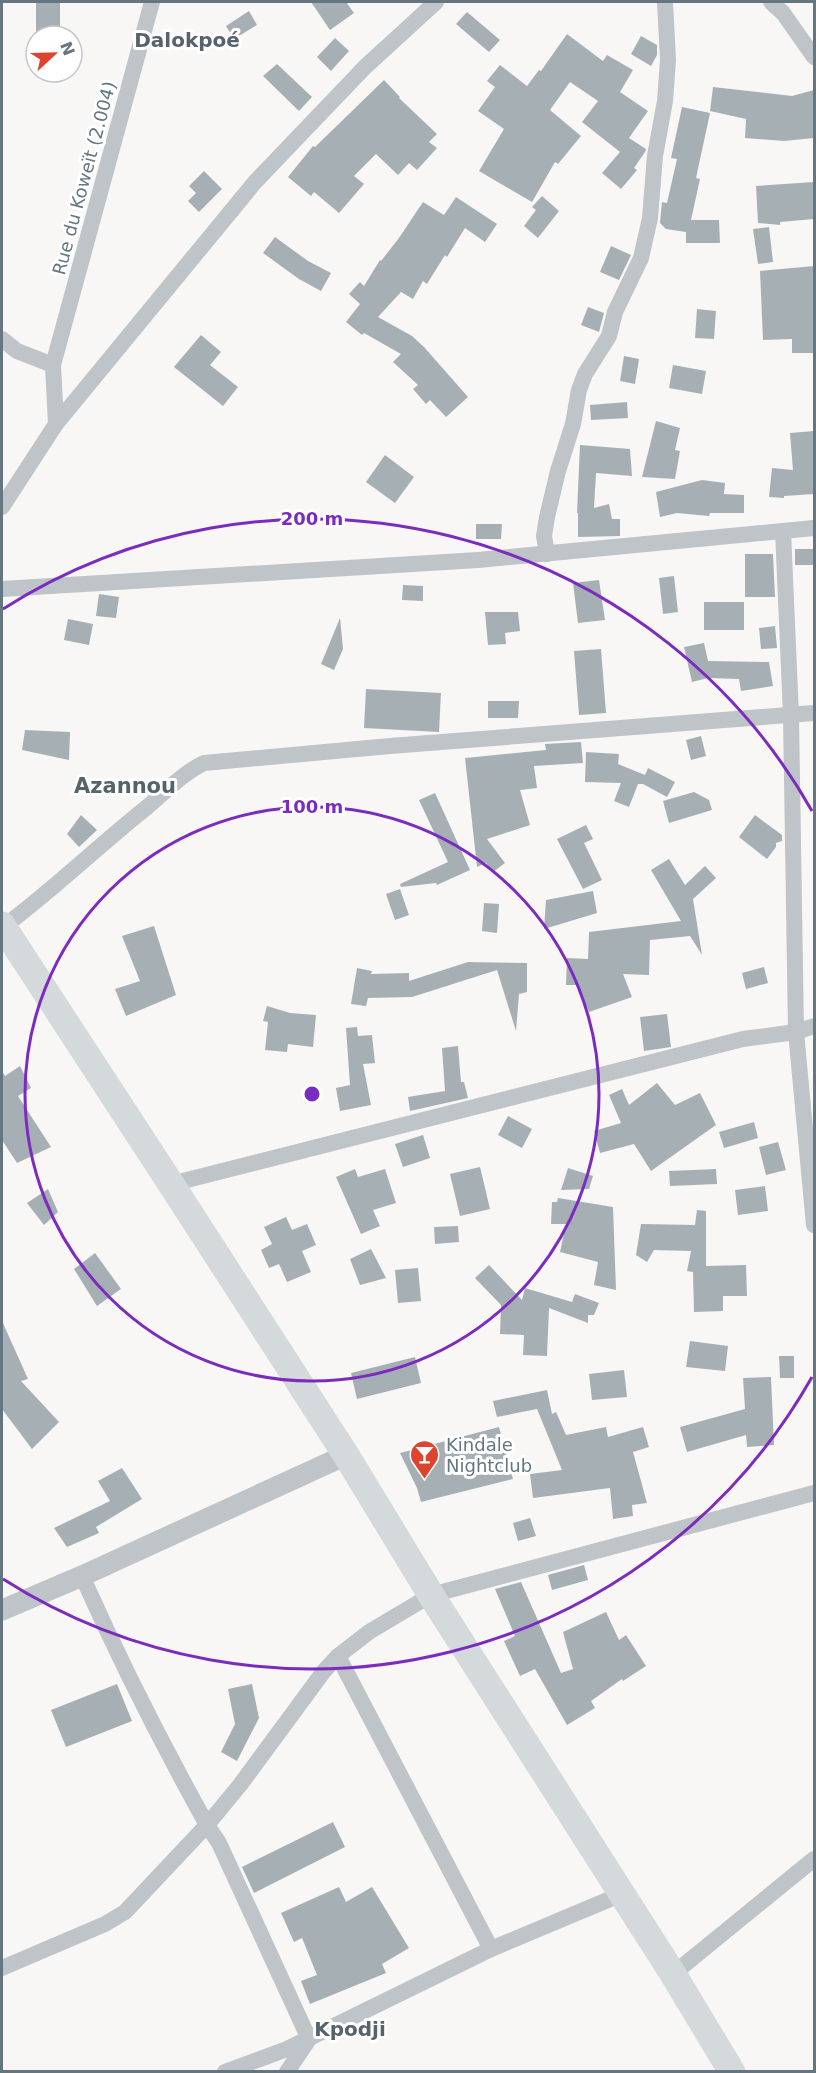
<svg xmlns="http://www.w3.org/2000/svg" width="816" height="2073" font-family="'DejaVu Sans',sans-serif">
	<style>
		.building { fill: #a6b0b4 }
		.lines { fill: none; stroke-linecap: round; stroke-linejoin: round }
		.minor { stroke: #bec4c7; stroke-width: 16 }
		.tertiary { stroke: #bec4c7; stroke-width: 21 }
		.trunk { stroke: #d4d9db; stroke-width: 27 }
		.ring { fill: none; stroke: #7b2cbf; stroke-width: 3 }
		.labels { text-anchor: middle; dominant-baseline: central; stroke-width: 6; stroke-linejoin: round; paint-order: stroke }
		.street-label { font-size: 18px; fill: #64767f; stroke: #fff }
		.poi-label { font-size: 18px; fill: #64767f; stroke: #fff; text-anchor: start }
		.neighbourhood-label { font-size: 20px; font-weight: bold; fill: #56636a; stroke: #fff }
		.quarter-label { font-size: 21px; font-weight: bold; fill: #56636a; stroke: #fff }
		.centre { fill: #7b2cbf; stroke: #fff; stroke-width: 3 }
		.ring-label { font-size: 18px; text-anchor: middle; font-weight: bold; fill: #7b2cbf; stroke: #fff; stroke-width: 6; stroke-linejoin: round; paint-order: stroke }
	</style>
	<rect width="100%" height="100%" fill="#f8f7f5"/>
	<g class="building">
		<rect x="36" y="2" width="24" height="30"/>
		<polygon points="311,2 346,2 354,13 330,30"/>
		<polygon points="249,11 257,25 234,39 226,26"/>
		<polygon points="467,12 500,40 489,52 456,24"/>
		<polygon points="567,34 603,61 607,55 633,70 620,92 648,111 629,138 646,149 645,152 634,168 637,170 621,189 602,173 620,152 582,122 598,101 570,82 550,110 581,136 558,164 555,162 532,202 479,171 504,129 478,111 495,87 487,81 500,65 527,86 539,70 541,71"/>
		<polygon points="641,36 657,45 657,55 651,66 631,54"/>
		<polygon points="335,38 349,51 331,71 317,57"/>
		<polygon points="277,64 312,97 299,111 263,76"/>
		<polygon points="384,80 400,97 399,98 437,134 429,142 437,148 417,170 409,163 398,175 376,154 354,176 364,184 339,213 314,192 311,196 288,177 313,146 315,147"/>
		<polygon points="713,87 792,96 814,90 814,138 784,141 745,138 746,119 710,111"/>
		<polygon points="682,107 710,113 696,178 700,179 691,220 719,220 720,243 686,243 686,232 666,229 660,223 662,202 667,203 677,159 671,158"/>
		<polygon points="204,171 222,189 199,212 188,201 196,193 189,186"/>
		<polygon points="814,182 814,219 780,222 780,225 758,223 756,186"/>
		<polygon points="542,196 559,211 538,238 524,226 536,210 532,207"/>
		<polygon points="456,197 497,224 485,242 465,228 447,257 445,255 427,284 423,281 413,299 401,292 378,317 412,336 424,347 468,397 446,417 430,400 426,404 413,389 418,385 393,362 401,354 364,333 362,335 346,322 360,304 349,294 360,282 364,286 380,260 381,261 399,238 423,202 444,215"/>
		<polygon points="769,227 773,262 758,264 753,229"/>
		<polygon points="275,237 308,261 331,273 321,291 299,279 263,253"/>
		<polygon points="611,246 631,255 619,280 600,272"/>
		<polygon points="814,266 814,353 792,353 792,339 763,340 760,271"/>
		<polygon points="588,307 604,313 599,332 581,325"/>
		<polygon points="697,309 716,311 714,339 695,338"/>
		<polygon points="201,335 221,352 210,365 238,387 223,406 174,367"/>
		<polygon points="624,356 639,359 635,384 620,381"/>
		<polygon points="673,365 706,371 702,394 669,388"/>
		<polygon points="627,402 628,418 591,420 590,405"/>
		<polygon points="656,421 680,428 675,450 680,451 675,479 642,477"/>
		<polygon points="814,431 814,494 784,496 784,498 769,497 772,468 793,470 790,433"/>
		<polygon points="580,445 630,449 632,476 596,473 594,508 609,504 612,519 620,519 620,536 578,537 578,513 577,513"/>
		<polygon points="385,455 414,477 395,503 366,482"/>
		<polygon points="702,480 725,483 724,494 744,495 744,513 710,513 709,516 677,513 660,517 656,492"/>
		<polygon points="476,524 502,524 501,539 476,539"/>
		<rect x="795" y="549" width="19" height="16"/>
		<polygon points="745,554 773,554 775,597 745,597"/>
		<polygon points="674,576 678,612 663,614 659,578"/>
		<polygon points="599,580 605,620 578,623 573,583"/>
		<polygon points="403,585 423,586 423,601 402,600"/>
		<polygon points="99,594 119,597 116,618 96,616"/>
		<rect x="704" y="602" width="40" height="28"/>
		<polygon points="485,612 518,612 520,631 505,633 506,644 488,645"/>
		<polygon points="340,618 343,649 334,670 321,664"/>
		<polygon points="68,619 93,624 89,645 64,640"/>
		<polygon points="775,626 777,648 761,649 759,628"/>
		<polygon points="704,643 708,661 769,662 773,686 741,691 739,679 708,678 692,682 684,647"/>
		<polygon points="601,649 606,713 579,715 574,651"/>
		<polygon points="366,689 441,693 439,732 364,728"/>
		<polygon points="488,701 519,701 518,718 488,718"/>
		<polygon points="25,730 70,732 69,760 22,750"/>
		<polygon points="701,736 706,756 691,760 686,740"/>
		<polygon points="581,742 583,763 534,766 537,788 520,790 530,825 487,839 505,863 493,872 486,863 477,867 465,758 546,750 545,744"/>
		<polygon points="586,752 619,754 618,764 645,775 648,768 675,782 667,797 643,784 638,784 629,807 614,801 621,783 585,782"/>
		<polygon points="694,792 709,800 712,810 669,823 663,801"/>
		<polygon points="435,793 470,870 437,885 436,883 401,887 400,884 448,862 419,800"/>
		<polygon points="81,815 97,830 79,847 67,834"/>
		<polygon points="755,815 782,835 782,841 776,843 776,847 767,859 739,837"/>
		<polygon points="586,825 593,839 584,843 602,880 583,889 557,839"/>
		<polygon points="669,859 685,885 705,866 716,878 693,899 702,955 690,936 650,940 649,975 623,974 632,997 589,1012 578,985 566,985 567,958 588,959 589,932 681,921 651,870"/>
		<polygon points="400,889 409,915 395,920 386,894"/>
		<polygon points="593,891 597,913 544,929 546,900"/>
		<polygon points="484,903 499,904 497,933 482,931"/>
		<polygon points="154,926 176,995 126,1016 115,989 140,981 122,936"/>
		<polygon points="468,962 527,963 527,992 519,994 516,1031 497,970 412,997 368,998 366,1006 351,1004 357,968 372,971 371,974 409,973 409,981"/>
		<polygon points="764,967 768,983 746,989 742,973"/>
		<polygon points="267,1006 290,1013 316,1015 313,1047 288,1044 287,1052 265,1050 268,1022 263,1021"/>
		<polygon points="667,1014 671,1047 644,1051 640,1017"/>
		<polygon points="357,1027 358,1036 372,1035 375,1063 363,1064 371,1105 340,1111 336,1088 350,1085 346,1028"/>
		<polygon points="458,1046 461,1082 464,1082 468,1098 410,1111 408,1097 445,1091 442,1048"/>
		<polygon points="20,1066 31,1088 18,1096 51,1147 17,1163 2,1140 2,1071 5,1076"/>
		<polygon points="657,1083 675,1105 700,1093 716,1125 651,1171 634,1144 600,1153 594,1131 621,1123 609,1095 622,1089 629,1105"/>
		<polygon points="508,1116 532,1129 522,1148 498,1135"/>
		<polygon points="754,1122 758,1138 724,1148 719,1132"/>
		<polygon points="423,1135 430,1158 403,1167 395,1144"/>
		<polygon points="778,1142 786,1170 766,1175 759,1147"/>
		<polygon points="480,1167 490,1209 460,1216 450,1174"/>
		<polygon points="568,1168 593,1176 589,1189 561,1190"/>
		<polygon points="355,1169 358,1177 385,1169 396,1203 373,1210 380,1226 361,1234 336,1177"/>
		<polygon points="716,1169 717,1184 670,1186 669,1171"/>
		<polygon points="765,1186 768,1211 738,1215 735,1190"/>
		<polygon points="48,1189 58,1212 44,1225 27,1203"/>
		<polygon points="558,1198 613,1207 616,1290 594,1285 598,1262 560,1252 566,1224 551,1224 552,1202 557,1202"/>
		<polygon points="697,1210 706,1211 706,1266 746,1265 747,1296 723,1296 723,1311 694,1312 693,1272 687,1271 691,1251 654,1250 647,1262 636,1255 641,1224 695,1225"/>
		<polygon points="286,1217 292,1230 307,1224 316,1245 302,1251 311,1272 287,1282 279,1264 269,1268 261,1250 272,1244 264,1227"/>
		<polygon points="458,1226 459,1242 435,1244 434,1227"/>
		<polygon points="371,1249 386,1278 360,1285 350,1259"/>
		<polygon points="95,1253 121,1289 97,1306 74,1269"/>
		<polygon points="489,1265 522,1300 525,1288 572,1302 575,1294 599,1303 594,1315 588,1315 588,1323 549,1308 547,1356 523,1355 524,1335 500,1334 501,1305 475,1278"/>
		<polygon points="418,1268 421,1301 398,1303 395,1270"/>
		<polygon points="2,1321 28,1379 21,1381 59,1422 32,1449 2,1409"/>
		<polygon points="690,1341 728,1346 725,1371 686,1367"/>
		<polygon points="779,1356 794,1356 794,1378 780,1378"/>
		<polygon points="415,1357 421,1383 357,1399 351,1373"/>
		<polygon points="624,1370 627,1397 592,1400 589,1374"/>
		<polygon points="771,1377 774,1445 747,1447 746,1435 687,1452 680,1427 745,1409 743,1378"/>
		<polygon points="547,1390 552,1414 556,1412 566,1435 606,1427 608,1437 643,1427 649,1447 633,1452 647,1503 632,1505 633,1516 613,1519 610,1488 533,1498 530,1474 562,1470 537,1409 497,1417 493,1401"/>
		<polygon points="499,1427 513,1479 421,1502 417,1488 400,1453"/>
		<polygon points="122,1468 142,1499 96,1527 99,1533 67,1547 54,1528 110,1501 98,1481"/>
		<polygon points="530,1518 536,1536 518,1541 513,1523"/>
		<polygon points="584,1565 588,1580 552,1590 548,1575"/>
		<polygon points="521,1582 561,1673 573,1669 563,1632 606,1612 619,1640 626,1635 646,1666 623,1681 622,1679 591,1701 595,1708 567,1725 535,1669 520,1676 504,1641 515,1636 495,1589"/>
		<polygon points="117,1684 132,1721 66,1747 51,1710"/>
		<polygon points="252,1684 259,1718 237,1761 221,1752 235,1724 228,1689"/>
		<polygon points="333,1822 345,1847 254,1893 242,1867"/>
		<polygon points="339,1887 346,1902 372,1887 409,1948 382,1964 386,1973 310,2004 301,1981 317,1975 302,1938 294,1942 281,1913"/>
	</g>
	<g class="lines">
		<g class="minor">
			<polyline points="771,2 783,13 814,57"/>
			<polyline points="2,339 17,351 53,365"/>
			<polyline points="56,424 255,182 365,67 436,2"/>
			<polyline points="2,507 56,424 53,365 152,2"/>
			<polyline points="783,531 791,715 796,1032 814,1225"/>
			<polyline points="547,554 544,536 547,517 558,471 573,424 579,390 585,374 609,336 615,312 641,258 650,218 655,156 665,101 668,60 665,2"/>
			<polyline points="2,589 478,560 814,528"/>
			<path d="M2,928C52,891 97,847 146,808C164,793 183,773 204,763L390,746L814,713"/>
			<polyline points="171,1184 743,1039 796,1032 814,1026"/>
			<path d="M82,1576C120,1661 162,1744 207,1825L240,1785L324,1671L338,1656L369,1632L431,1595L814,1493"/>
			<polyline points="338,1656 491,1949"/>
			<polyline points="2,1968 105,1924 125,1912 207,1825 219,1843 309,2039 287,2072"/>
			<polyline points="673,1974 814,1859"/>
			<polyline points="225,2072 287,2049 491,1949 622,1894"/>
		</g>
		<polyline class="tertiary" points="2,1610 82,1576 346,1455"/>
		<polyline class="trunk" points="2,925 171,1184 346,1455 431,1595 673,1974 732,2072"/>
	</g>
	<g class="ring">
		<circle cx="312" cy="1094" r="287"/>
		<path d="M812 1377A575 575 0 0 1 3 1579M3 609A575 575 0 0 1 812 811"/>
	</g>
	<defs>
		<symbol id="bar-pin" viewBox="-11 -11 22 30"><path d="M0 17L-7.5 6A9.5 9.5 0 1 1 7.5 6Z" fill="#dc4430" stroke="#fff"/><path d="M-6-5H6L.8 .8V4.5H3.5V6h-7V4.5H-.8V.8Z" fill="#fff"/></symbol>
	</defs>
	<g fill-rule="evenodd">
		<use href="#bar-pin" x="408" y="1438" width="33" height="45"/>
	</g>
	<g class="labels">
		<g class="street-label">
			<text transform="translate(84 178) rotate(-75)">Rue du Koweït (2.004)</text>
		</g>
		<g class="poi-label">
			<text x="446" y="1444">Kindale<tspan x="446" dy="21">Nightclub</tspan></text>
		</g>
		<g class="neighbourhood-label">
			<text x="187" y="40">Dalokpoé</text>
			<text x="350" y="2029">Kpodji</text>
		</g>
		<g class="quarter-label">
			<text x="125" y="786">Azannou</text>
		</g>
	</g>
	<circle cx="312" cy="1094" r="9" class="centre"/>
	<g class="ring-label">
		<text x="312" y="525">200 m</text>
		<text x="312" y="813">100 m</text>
	</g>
	<rect width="816" height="2073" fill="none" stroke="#64767f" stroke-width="6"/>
	<g transform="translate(54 54) rotate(68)"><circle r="28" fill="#ffffff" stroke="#c1c8cc" stroke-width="1.5"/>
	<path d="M0-4.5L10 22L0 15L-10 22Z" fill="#dc4430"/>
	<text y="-9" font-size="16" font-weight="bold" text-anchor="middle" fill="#64767f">N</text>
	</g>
</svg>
